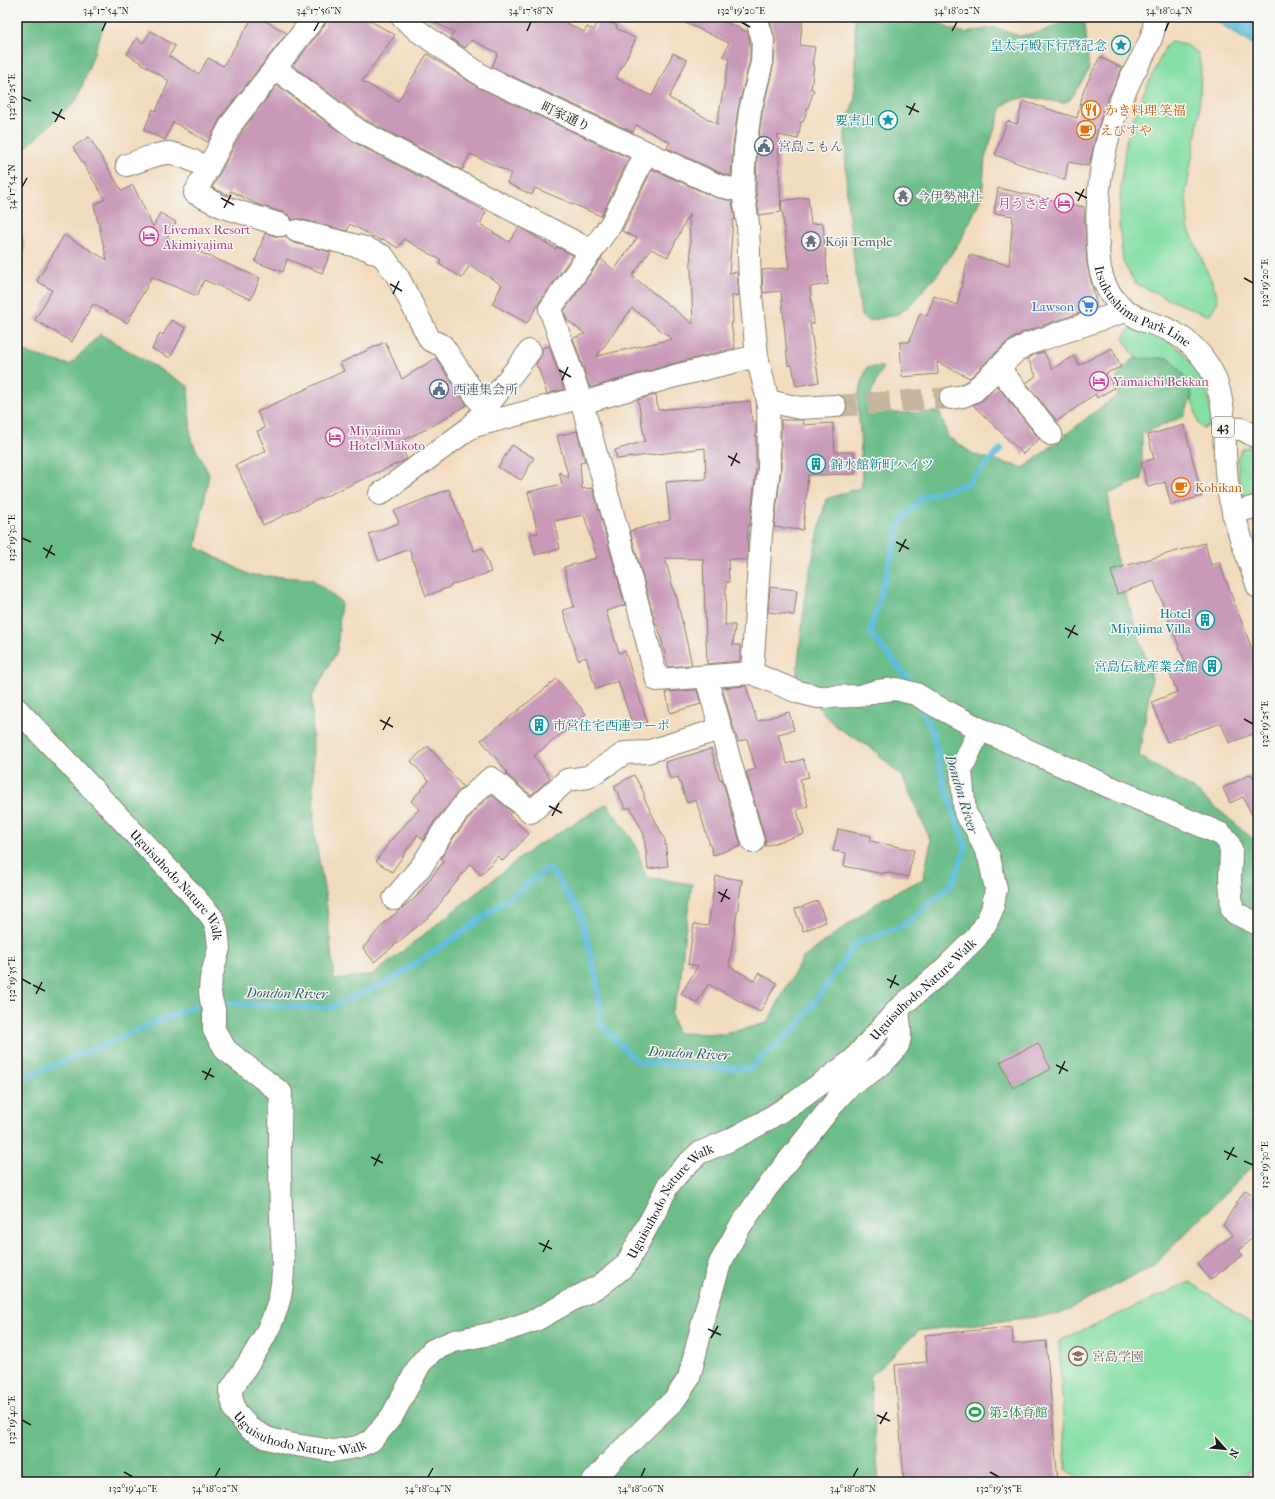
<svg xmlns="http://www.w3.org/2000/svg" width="1275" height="1499" viewBox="0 0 1275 1499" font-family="'IM FELL French Canon','Noto Serif JP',serif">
<rect width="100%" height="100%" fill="#f6f6f2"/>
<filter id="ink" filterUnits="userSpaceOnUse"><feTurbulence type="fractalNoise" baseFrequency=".025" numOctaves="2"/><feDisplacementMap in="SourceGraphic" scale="8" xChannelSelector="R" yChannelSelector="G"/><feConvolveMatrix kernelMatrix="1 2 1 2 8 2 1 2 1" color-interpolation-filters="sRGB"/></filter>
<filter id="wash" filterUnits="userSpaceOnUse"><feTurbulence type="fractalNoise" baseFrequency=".012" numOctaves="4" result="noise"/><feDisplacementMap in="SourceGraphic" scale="16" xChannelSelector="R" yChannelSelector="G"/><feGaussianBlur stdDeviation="0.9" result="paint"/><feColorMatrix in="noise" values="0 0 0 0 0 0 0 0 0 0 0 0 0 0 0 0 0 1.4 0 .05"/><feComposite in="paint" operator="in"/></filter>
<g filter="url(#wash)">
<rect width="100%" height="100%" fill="#f2dcbe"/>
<path fill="#85dea3" stroke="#507d60" d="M1171,42L1186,45L1198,53L1201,70L1199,117L1186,192L1188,227L1215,289L1218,301L1209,316L1170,300L1135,283L1123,262L1119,223L1121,183L1126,141L1138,105L1166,46Z
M1128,330C1134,330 1141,330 1147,332C1186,342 1213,385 1211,424L1203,429L1199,425L1186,379L1170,358L1136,359L1123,338Z
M1247,447L1252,448L1258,455V497C1250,498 1246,499 1240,492L1237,459L1241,450Z
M1190,1282L1258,1328V1458L1242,1482H1086L1066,1470L1059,1341Z"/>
<path fill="#6cbd89" stroke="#446c52" d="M17,17H107L77,100L17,156Z
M855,17H929L948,28L967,33L990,28H997L1019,36L1041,32L1065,22L1081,23L1085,24L1089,70L1070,100L1063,103L1028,97L1009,101L1002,107L985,158L982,196L962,238L938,274L908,307L898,314L870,321L861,316L847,201L845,133L855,97Z
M17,210L24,248L17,319Z
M100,334L188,386L191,440L209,474L196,547L250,575L312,579L341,602L337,651L312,697L314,833L326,899L334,980L374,974L533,848L607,804L636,845L646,877L692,884L684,939L680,987L671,1013L677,1033L724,1034L767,1023L802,959L882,899L923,879L931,841L903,778L873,749L835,726L796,682L806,589L826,499L862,487L860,432L857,398L867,367H883L870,395L893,413L940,412L948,437L975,455L1024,468L1093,413L1118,395L1116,378L1131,360L1136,359L1170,358L1186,379L1192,396L1184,416L1142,434V479L1108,494L1119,574L1152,678L1139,756L1195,790L1258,843V1161L1154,1265L1060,1314L918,1331L870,1377L879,1482H17V350L70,365Z"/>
<path fill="#5ebddc" stroke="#3d6c7c" d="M1210,17H1258V48Z"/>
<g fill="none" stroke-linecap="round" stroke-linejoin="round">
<path stroke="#5ebddc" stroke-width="6" d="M912,687L908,678L870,633L901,521L923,497L967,484L1001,449
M217,1003L329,1008L391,980L466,930L549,868L580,912L596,976L602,1026L638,1062L704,1067L749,1069L796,1028L856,943L904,925L952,884L966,847L945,787L932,731L920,705
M17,1081L202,1003H207"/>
</g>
<g id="blocks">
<path fill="#c899b8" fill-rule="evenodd" d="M253,17H258L287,33L222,115L208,142L173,122L165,140L144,130L153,109L156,111L169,81L127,54L137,38L143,43L151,31L175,46L169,56L199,74L208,58L223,66Z
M327,17H363L395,35L362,81L398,101L427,54L479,88L629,158L601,216L535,188L532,195L507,183L511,173L470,154L462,170L366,120L293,66L325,25Z
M423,17H555L584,32L587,27L594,30L600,18L617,26L616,28L636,39L616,78L652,96L673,53L687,60L669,98L717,124L729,59L723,56L729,43L673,17H714L748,32L750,42V60L738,109L733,147L731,176L723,174L667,148L670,142L636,125L633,132L492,67L498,53L472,40L465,48L450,38L454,32Z
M769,17H803L800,45L815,47L812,65H814L811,89L814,90L803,122H801L798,139L778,135L781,212L759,215L756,190L757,150L762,113L774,63L775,40Z
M1100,57L1122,68L1107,101L1101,117L1089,166L1068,162L1065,180L995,155L1007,121L1017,124L1023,101L1077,118L1084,89Z
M277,85L353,142L461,198L486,212L480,224L509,242L519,227L556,249L557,247L573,255L541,300L527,323L492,304L502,285L470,265L462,278L439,264L441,260L404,239L398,248L383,239L382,241L350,224L347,231L300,219L292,220L290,216L285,213L259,205L231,191L229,195L212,188L243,130Z
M89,137L122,191L133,185L153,227L160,213L176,222L167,238L260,278L251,299L204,280L197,296L152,277L127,323L93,304L72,342L35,320L52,290L37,281L64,235L107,260L94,205L105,199L73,147Z
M652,169L714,197L732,201L735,219L733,220L729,273L737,272L739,295L732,296L733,323H731L735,348L672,364L590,388L573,338L585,334L567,320L564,311L601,259L614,270L637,238L622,231ZM689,214L693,324L632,276L651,249L668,257ZM632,308L672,339L597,356Z
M998,188L1084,207L1087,264L1097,307L1021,333L1006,343L970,378L937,362L938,374L902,377L900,342H909L920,313L927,316L934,296L957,305L969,255L1009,265L1013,216L994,213Z
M808,197L811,224L823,223L828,284L810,287L814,324H810L819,382L796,386L792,365L788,366L781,291L763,293L762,270L789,268L781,201Z
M265,233L278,237L286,236L289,240L294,243L331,252L322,273L287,259L283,272L255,262Z
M171,320L186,328L170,358L152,349L160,333L163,335Z
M385,342L402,379L436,358L467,405L427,429L399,442L407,459L263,525L236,465L266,451L257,431L265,428L257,412L344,371L340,363Z
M549,346L564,389L547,394L538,367L537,368L536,364L542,353V348Z
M1112,348L1121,367L1106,373L1114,388L1097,398L1095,394L1057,421L1026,383L1036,376L1028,359L1033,355L1044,352L1052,369L1074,356L1079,365Z
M997,386L1039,439L1023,454L973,405L983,400Z
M656,395L658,410L750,401L752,422H756V468L750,525H748L747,560L728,559L729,582H726L725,625H735L733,645H740V661L707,664L703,559L665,558L675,595H676L692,665L668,667L658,625H656L630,531L670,520L666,482L706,479L705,448L617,459L615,450L645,441L638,400Z
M781,420H803L804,425L833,423L835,452H854L855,474L808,475L803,530L774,527L781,470Z
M1184,425L1202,496L1171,505L1165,482L1148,487L1141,462L1154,459L1148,435Z
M577,431L585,462L580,463L582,489L593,488L625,605L606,611L619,653L625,651L647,722L633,726L618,681L596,689L586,657L578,660L563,610L574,607L564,567L597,558L584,515L554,521L560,549L535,555L530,534L538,533L528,492L562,484L559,472L569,478L557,436Z
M512,445L534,458L521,480L498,467Z
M449,489L474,551L483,548L491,572L451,585L452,586L426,596L409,549L379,561L369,534L399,523L394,511Z
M1205,543L1211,565L1219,562L1258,665V732L1229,743L1221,723L1167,742L1152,702L1177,692L1168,669L1185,662L1154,581L1117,594L1111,570Z
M770,587L797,590L794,615L768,612Z
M557,679L586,714L534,756L550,778L531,795L506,774L507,772L481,740Z
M746,686L757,721L789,712L794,730L778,734L787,764L803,759L809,777L800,779L808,806L797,810L804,834L765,846V839L746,772L756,769L747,739L738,742L722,688Z
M697,690L701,704L670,713L666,692Z
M428,746L463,787L434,822L423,840L418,834L392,872L376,861L391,840L419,809L411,801L429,781L411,761Z
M711,749L720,780L722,779L741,846L713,855L696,800L687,803L678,777L670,779L665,762Z
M1251,774L1258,787V827L1243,797L1230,803L1223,788Z
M634,775L644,793V798L665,840L668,866L648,869L644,834L630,807L626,809L614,786Z
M491,795L512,812L509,815L529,834L503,861L498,856L481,875L470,864L431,915L374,962L363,948L385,922L416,897L444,861L441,858L454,837L477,808Z
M838,829L871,836L870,841L914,850L908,877L884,872L883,874L844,866L846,853L833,851Z
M716,876L742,880L729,966L755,981L759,973L777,983L760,1012L708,984L697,1003L681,994L698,966L688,964L694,924L708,926Z
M818,901L826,922L803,931L795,909Z
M1038,1043L1051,1069L1013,1088L1000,1062Z
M1245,1190L1258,1198V1212L1253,1219L1258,1216V1231L1239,1251L1243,1255L1210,1280L1197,1263L1233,1235L1223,1225Z
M1012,1327L1013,1344L1046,1341L1058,1482H937V1478L904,1481L895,1365L927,1362L925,1335Z"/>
</g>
</g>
<g filter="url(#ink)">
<use href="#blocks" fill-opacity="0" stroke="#877c6d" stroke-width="1"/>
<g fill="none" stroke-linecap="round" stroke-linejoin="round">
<path stroke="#c7b69e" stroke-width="22" stroke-dasharray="22 11" stroke-linecap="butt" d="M835,406L951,398"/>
<defs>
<g id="minor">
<path d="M402,17L418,31L484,77L719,186L743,191"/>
<path d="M756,17L763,40L762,62L750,111L745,149L743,191L748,224L750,284L757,356L768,401L800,408L835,406"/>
<path d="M275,68L359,131L592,251"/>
<path d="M646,153L611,224L550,309L582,403L639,609L657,680L752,673L798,692L818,697L859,696L877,691L896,689L916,694L936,706L980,729L1110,787L1221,834L1228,841L1231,850L1230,879L1232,909L1235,913L1258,924"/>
<path d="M127,165C137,162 159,152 170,153C183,155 196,162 208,168"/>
<path d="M281,225L221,206L195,193L232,123L315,17"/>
<path d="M297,231L365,248L383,256L398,277L430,340L443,346L485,410"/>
<path d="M998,367L1051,434"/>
<path d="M951,398L963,396L974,391L1015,352L1028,344L1125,311"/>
<path d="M582,403L675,376L757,356"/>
<path d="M471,427L579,398"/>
<path d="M1224,428L1242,429L1258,438"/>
<path d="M380,494L471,427L530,351"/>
<path d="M1233,513L1258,506"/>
<path d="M752,673L761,534L769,469L768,401"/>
<path d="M706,677L753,842"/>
<path id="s1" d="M17,709L190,892L212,917L217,929L219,948L211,978L210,991L211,1000L214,1009V1030L226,1050L281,1093C279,1135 280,1176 281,1218C282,1245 286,1273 279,1300C271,1333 248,1363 230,1391L235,1411L249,1428L267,1438L289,1444L333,1451L357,1447L371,1441L392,1416L420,1364L433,1350L454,1341L500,1332L536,1320L570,1301L601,1285L626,1265L656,1210L668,1185L683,1168L699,1153L728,1141L760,1124L797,1101L852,1061L898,1009L941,972L976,938L985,925L992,910L996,889L989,857L976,829L965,813L961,770L980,729"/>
<path d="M394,899L423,864L444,830L468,799L491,778L531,812L567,780L588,777L625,753L647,752L720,729"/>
<path d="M593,1482L612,1460L675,1399L689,1378L707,1306L720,1263L739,1228L766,1189L838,1098L851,1084L868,1074L882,1064L893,1052L898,1045L900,1037V1028L898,1009"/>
</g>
<g id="major">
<path id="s2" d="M1154,17C1157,37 1140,59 1132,76C1124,93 1116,110 1111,127C1098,171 1095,217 1099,262C1102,288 1117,308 1140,319C1151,324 1163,326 1173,332C1187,340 1200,352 1208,365C1231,401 1221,448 1228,488C1234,523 1247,555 1258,587"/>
</g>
</defs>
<use href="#minor" stroke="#877c6d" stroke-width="24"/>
<use href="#major" stroke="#877c6d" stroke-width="24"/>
<use href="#minor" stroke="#fff" stroke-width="22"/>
<use href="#major" stroke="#fff" stroke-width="22"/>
</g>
</g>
<path fill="none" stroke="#1c1c1c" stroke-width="1.5" d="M741,22L750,27M102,31L106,22M314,31L319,22M527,31L531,22M952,31L957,22M1165,31L1169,22M22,97L31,101M906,106L919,112M52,112L65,119M909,115L915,103M55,122L62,109M22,187L27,178M1075,192L1087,198M221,198L234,205M1078,201L1084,189M224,208L231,195M1244,278L1253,283M390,284L402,291M393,294L399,281M559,370L571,377M562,380L568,367M728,456L740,463M731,466L737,453M22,538L31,542M896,542L909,549M43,548L55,555M899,552L906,539M46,558L52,545M1065,628L1078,635M211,634L224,641M1068,638L1075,625M215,644L221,631M1244,719L1253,724M380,720L393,727M383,730L390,717M549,806L562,813M552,816L559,803M718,892L730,899M721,902L727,889M22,979L31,984M887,979L899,985M33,985L45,991M890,988L896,975M36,994L42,982M1056,1065L1068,1071M202,1071L214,1077M1059,1074L1065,1061M205,1080L211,1068M1224,1151L1237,1157M371,1157L383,1163M1227,1160L1234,1147M1244,1161L1253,1165M374,1166L380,1154M539,1243L552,1249M543,1252L549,1240M708,1329L721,1335M711,1338L718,1326M877,1415L890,1421M22,1420L31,1425M880,1424L887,1412M124,1472L133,1477M990,1472L999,1477M215,1477L220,1468M428,1477L433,1468M641,1477L645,1468M853,1477L858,1468"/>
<defs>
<symbol id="sight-ring" viewBox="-11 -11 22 22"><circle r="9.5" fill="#f6f6f2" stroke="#0f9aa8" stroke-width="1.5"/><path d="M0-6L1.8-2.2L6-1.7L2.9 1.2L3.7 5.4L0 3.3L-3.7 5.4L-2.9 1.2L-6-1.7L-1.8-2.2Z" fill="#0f9aa8"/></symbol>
<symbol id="restaurant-ring" viewBox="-11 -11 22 22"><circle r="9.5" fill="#f6f6f2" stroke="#e8710a" stroke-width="1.5"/><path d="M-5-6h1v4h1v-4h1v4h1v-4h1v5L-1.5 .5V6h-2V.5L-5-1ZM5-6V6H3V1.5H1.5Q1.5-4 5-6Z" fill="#e8710a"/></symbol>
<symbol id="cafe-ring" viewBox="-11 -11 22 22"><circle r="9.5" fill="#f6f6f2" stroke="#e8710a" stroke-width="1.5"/><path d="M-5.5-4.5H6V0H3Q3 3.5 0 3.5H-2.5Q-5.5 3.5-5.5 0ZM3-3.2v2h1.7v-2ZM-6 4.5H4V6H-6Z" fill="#e8710a"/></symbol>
<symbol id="civic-ring" viewBox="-11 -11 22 22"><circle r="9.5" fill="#f6f6f2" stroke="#5c6f8a" stroke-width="1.5"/><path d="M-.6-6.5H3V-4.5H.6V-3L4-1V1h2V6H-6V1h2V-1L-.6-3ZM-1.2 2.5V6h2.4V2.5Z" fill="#5c6f8a"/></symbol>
<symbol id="temple-ring" viewBox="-11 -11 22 22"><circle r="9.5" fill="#f6f6f2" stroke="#6b7280" stroke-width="1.5"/><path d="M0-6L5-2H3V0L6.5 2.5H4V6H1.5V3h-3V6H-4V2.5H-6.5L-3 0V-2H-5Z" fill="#6b7280"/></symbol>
<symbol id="hotel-ring" viewBox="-11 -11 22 22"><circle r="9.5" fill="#f6f6f2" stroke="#d1479c" stroke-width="1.5"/><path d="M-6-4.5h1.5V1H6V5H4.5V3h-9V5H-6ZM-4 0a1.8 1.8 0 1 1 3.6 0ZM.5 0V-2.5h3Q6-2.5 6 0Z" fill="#d1479c"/></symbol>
<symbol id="supermarket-ring" viewBox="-11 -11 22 22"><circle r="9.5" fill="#f6f6f2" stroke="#3f7fe0" stroke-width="1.5"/><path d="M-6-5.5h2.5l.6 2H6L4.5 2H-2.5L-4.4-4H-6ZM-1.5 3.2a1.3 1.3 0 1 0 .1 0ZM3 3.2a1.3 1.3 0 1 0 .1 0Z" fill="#3f7fe0"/></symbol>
<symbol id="building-ring" viewBox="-11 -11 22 22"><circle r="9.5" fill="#f6f6f2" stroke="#0f9aa8" stroke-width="1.5"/><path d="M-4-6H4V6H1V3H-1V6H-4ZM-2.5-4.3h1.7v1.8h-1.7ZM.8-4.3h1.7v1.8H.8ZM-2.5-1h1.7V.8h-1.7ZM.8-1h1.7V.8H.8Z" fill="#0f9aa8"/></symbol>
<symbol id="school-ring" viewBox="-11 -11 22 22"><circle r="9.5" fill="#f6f6f2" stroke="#8d6e63" stroke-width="1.5"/><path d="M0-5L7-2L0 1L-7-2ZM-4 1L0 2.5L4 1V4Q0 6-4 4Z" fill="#8d6e63"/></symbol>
<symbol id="stadium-ring" viewBox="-11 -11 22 22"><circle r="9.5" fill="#f6f6f2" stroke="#2e9e5b" stroke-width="1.5"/><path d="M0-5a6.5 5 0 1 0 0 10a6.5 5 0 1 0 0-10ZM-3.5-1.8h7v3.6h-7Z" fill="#2e9e5b"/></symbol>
</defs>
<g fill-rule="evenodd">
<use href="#sight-ring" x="1110" y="34" width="22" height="22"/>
<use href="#restaurant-ring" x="1080" y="99" width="22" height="22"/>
<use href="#sight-ring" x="877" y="109" width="22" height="22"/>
<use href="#cafe-ring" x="1075" y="119" width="22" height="22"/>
<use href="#civic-ring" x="753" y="135" width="22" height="22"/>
<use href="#temple-ring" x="892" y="185" width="22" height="22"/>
<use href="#hotel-ring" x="1053" y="192" width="22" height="22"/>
<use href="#hotel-ring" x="138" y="225" width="22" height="22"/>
<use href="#temple-ring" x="800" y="230" width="22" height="22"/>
<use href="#supermarket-ring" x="1077" y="295" width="22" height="22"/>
<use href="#hotel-ring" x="1088" y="370" width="22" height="22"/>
<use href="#civic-ring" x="428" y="378" width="22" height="22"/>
<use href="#hotel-ring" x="324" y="426" width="22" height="22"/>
<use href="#building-ring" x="805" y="453" width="22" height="22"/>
<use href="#cafe-ring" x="1170" y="476" width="22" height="22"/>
<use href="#building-ring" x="1194" y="609" width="22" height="22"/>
<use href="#building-ring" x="1201" y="655" width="22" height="22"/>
<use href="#building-ring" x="528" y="714" width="22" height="22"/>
<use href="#school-ring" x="1067" y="1345" width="22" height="22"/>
<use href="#stadium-ring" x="964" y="1401" width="22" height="22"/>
</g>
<g text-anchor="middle" stroke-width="3" stroke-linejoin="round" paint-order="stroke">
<rect fill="#f6f6f2" stroke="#5d5d5c" stroke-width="1" x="1212" y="417" width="22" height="20" rx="3"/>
<g font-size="12" font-weight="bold" fill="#1c1c1c">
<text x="1223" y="431">43</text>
</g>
<g font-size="13" fill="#0d838f" stroke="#f6f6f2" text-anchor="end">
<text x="1107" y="50">皇太子殿下行啓記念</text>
<text x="874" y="125">要害山</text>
<text x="830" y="469" text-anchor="start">錦水館新町ハイツ</text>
<text x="1191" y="618">Hotel<tspan x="1191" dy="15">Miyajima Villa</tspan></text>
<text x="1198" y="671">宮島伝統産業会館</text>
<text x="553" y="730" text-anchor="start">市営住宅西連コーポ</text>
</g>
<g font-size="13" fill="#c56008" stroke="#f6f6f2" text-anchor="start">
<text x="1105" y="115">かき料理 笑福</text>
<text x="1100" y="135">えびすや</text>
<text x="1195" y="492">Kohikan</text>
</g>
<g font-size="13" fill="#1c1c1c" stroke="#f6f6f2">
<text transform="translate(566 116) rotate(25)" y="5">町家通り</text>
<text dy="5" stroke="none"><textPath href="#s2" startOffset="322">Itsukushima Park Line</textPath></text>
<text dy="5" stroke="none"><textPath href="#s1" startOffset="239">Uguisuhodo Nature Walk</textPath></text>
<text dy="5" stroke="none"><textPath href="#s1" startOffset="1715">Uguisuhodo Nature Walk</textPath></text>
<text dy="5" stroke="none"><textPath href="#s1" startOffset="1379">Uguisuhodo Nature Walk</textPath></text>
<text dy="5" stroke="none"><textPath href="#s1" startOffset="899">Uguisuhodo Nature Walk</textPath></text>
</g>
<g font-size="13" fill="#4e5e75" stroke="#f6f6f2" text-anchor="start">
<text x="778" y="151">宮島こもん</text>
<text x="453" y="394">西連集会所</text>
</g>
<g font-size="13" fill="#5b616d" stroke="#f6f6f2" text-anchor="start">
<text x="917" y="201">今伊勢神社</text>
<text x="825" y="246">Kōji Temple</text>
</g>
<g font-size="13" fill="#b23c85" stroke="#f6f6f2" text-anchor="start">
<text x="1050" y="208" text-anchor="end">月うさぎ</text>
<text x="163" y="234">Livemax Resort<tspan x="163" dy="15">Akimiyajima</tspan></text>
<text x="1113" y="386">Yamaichi Bekkan</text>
<text x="349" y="435">Miyajima<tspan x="349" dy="15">Hotel Makoto</tspan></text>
</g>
<g font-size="13" fill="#366cbe" stroke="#f6f6f2" text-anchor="end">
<text x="1074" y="311">Lawson</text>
</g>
<g font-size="13" fill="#785e54" stroke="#f6f6f2" text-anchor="start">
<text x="1092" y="1361">宮島学園</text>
</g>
<g font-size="13" fill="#27864d" stroke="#f6f6f2" text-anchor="start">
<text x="989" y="1417">第2体育館</text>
</g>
<g font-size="14" font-style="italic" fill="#365c69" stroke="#f6f6f2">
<text transform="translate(962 794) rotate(73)" y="5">Dondon River</text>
<text transform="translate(287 993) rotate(1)" y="5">Dondon River</text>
<text transform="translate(689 1053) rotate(3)" y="5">Dondon River</text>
</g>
</g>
<rect width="1275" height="1499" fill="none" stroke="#f6f6f2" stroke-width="44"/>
<g transform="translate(1225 1449) rotate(117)" stroke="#f6f6f2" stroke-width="3" paint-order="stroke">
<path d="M0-3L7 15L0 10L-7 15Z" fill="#1c1c1c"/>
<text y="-6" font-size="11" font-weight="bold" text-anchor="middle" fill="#1c1c1c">N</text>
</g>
<rect x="22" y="22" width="1231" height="1455" fill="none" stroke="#1c1c1c" stroke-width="1.5"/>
<g font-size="10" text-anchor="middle" fill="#1c1c1c">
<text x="106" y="14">34°17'54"N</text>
<text x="319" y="14">34°17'56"N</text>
<text x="531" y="14">34°17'58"N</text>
<text x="741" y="14">132°19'20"E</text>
<text x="957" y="14">34°18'02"N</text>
<text x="1169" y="14">34°18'04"N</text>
<text transform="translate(11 97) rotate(-90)" y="4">132°19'25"E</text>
<text transform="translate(11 187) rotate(-90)" y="4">34°17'54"N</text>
<text transform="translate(1264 283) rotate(-90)" y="4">132°19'20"E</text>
<text transform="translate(11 538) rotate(-90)" y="4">132°19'30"E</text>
<text transform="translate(1264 724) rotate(-90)" y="4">132°19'25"E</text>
<text transform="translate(11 979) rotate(-90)" y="4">132°19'35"E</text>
<text transform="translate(1264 1165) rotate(-90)" y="4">132°19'30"E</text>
<text transform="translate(11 1420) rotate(-90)" y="4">132°19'40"E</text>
<text x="133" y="1492">132°19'40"E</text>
<text x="215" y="1492">34°18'02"N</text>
<text x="428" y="1492">34°18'04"N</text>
<text x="641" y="1492">34°18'06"N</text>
<text x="853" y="1492">34°18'08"N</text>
<text x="999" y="1492">132°19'35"E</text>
</g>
</svg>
